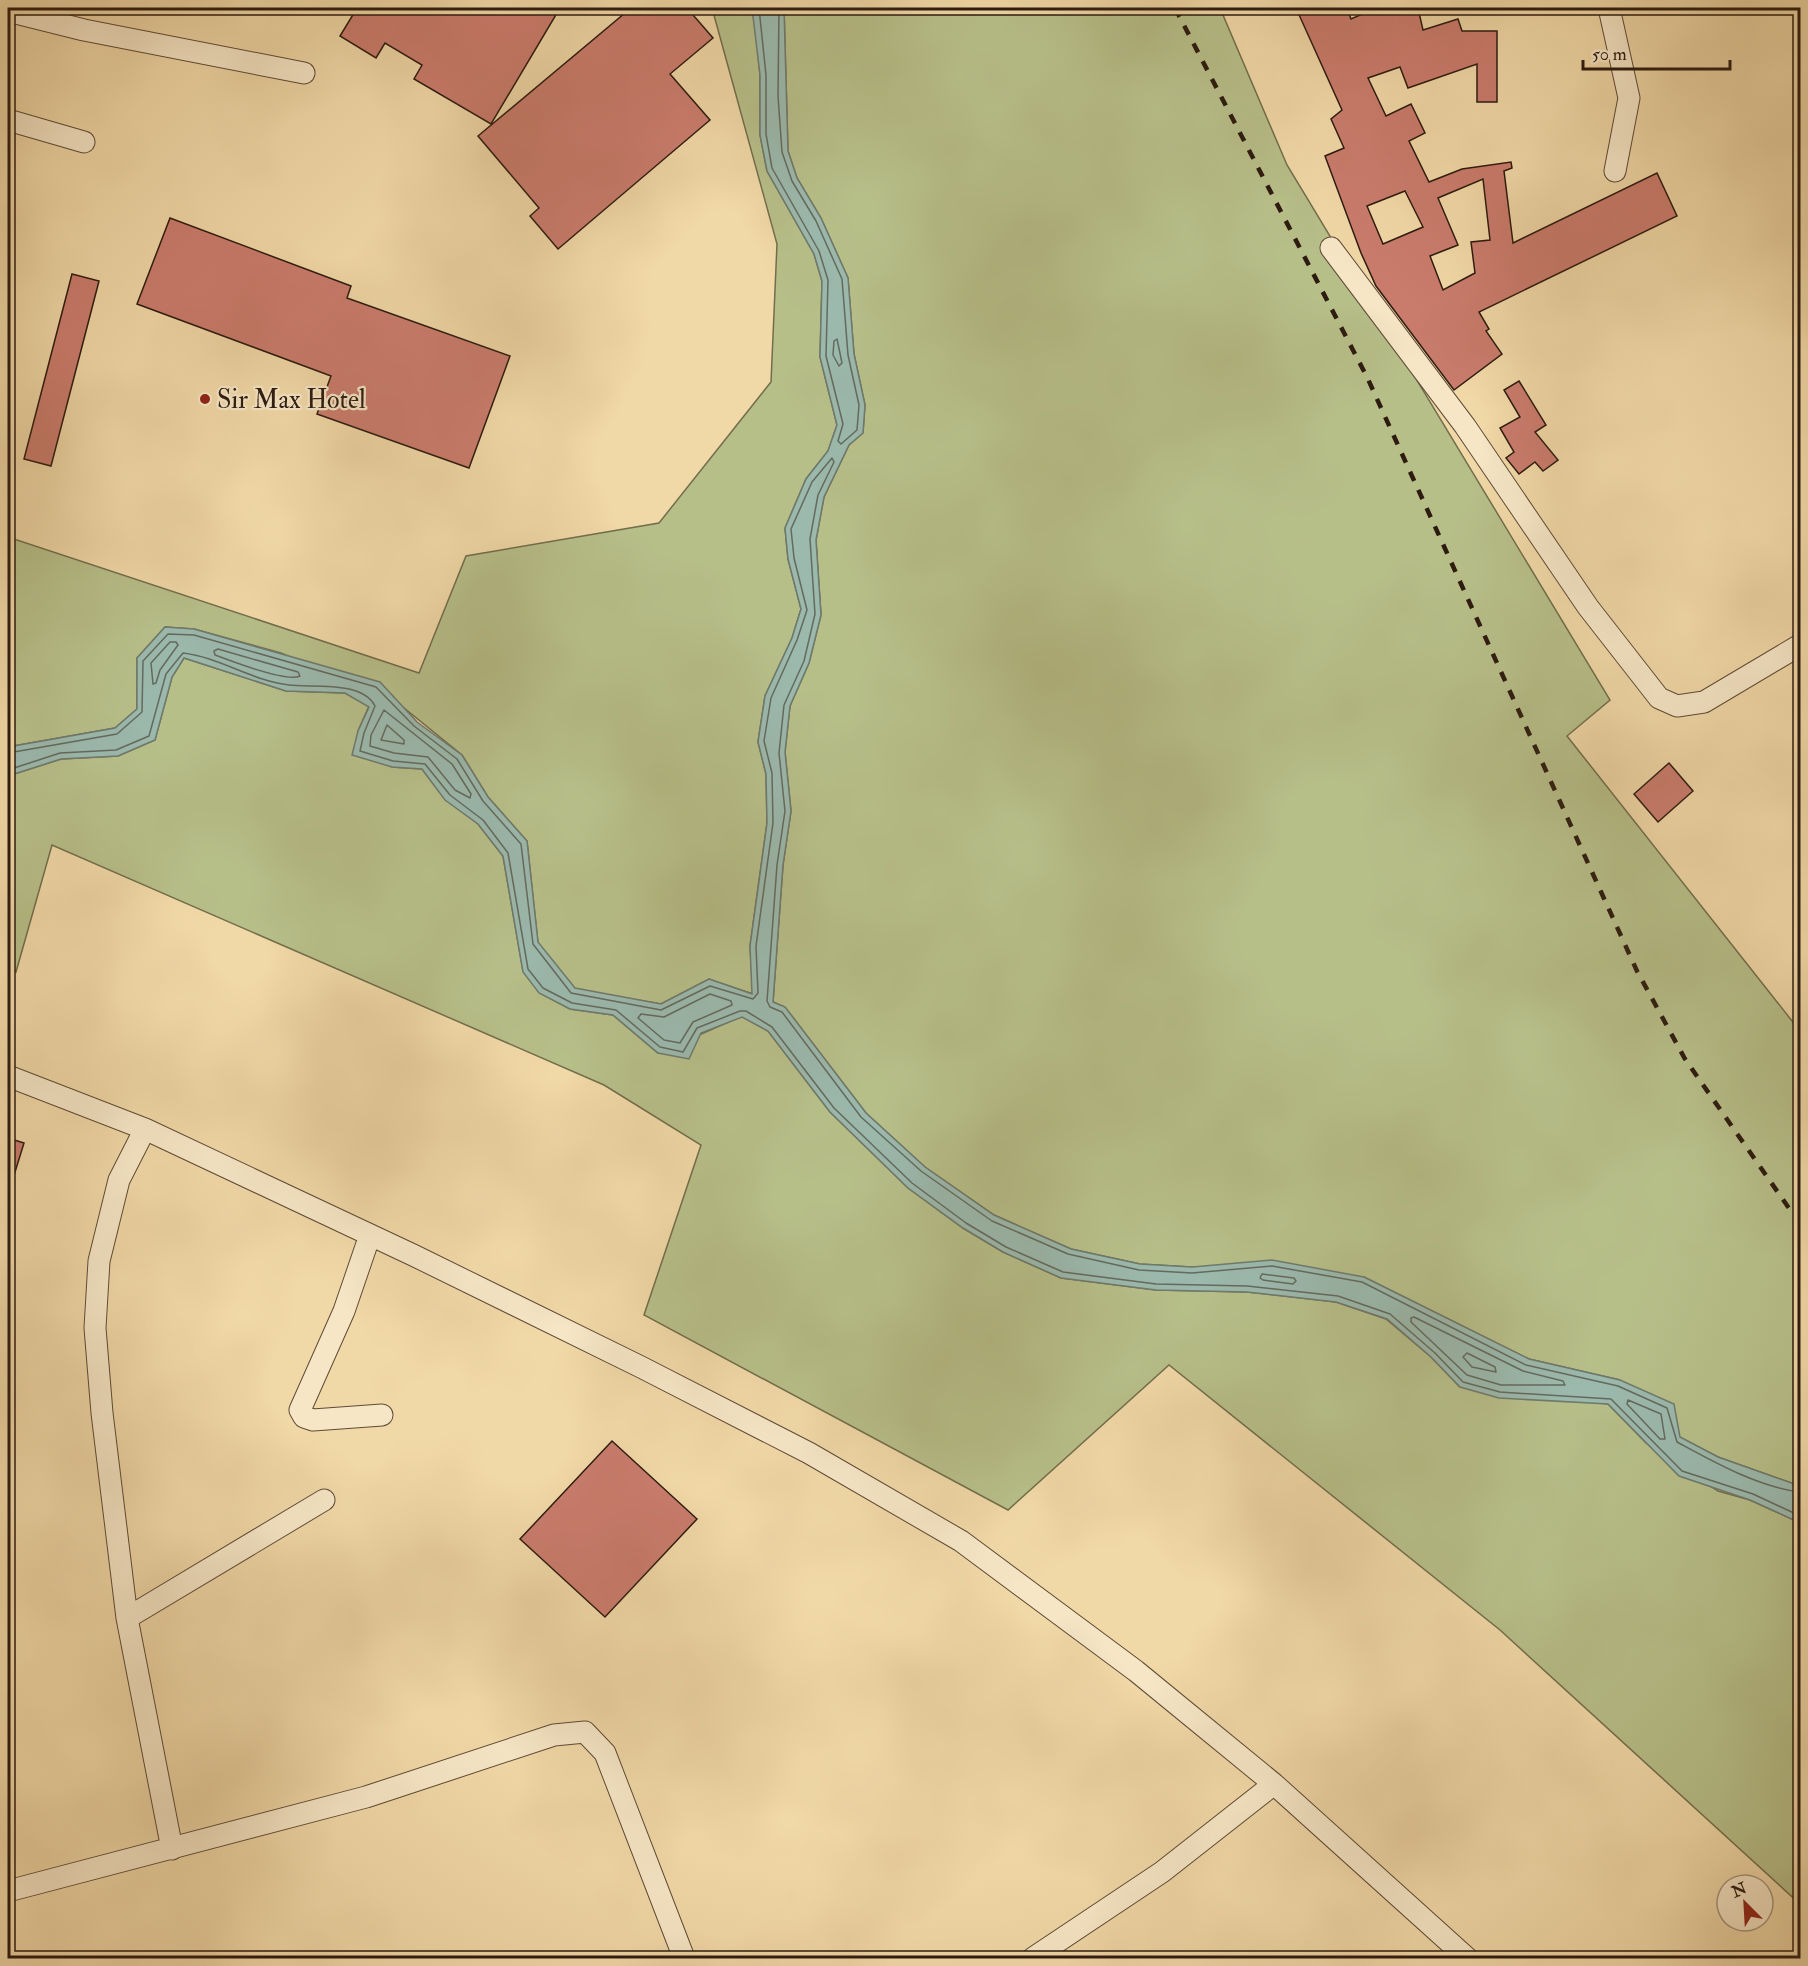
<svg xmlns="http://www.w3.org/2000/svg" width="1808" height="1966" viewBox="0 0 1808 1966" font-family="'IM FELL Double Pica',serif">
<rect width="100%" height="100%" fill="#f1d8a7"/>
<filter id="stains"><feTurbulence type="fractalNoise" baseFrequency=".00333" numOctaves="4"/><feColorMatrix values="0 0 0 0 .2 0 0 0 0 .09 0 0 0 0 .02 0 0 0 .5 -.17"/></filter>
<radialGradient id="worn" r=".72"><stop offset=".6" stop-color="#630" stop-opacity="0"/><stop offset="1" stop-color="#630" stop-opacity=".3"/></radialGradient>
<path fill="#b7bf89" stroke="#726d4c" stroke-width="1.5" d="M712,8L754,9L760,75V135L767,171L814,254L822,281L820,357L837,425L828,451L806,479L785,528L788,559L801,609L792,638L765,696L758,742L766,774L767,823L750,946L753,994L709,979L661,1004L575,989L538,943L527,841L488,797L462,755L399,704L281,653L194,629L165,627L137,658V709L115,728L8,747V537L419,673L466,556L659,523L771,382L777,244Z
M784,8H1220L1287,165L1610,700L1567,736L1800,1031V1486L1718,1457L1679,1437L1620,1380L1529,1359L1364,1277L1140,1264L1071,1249L994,1215L925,1167L866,1113L785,1007L773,1002L783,865L791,811L785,752L790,706L809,663L821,615L816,540L824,497L849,445L863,433L865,405L854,354L848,278L821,218L797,178L788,151Z
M184,658L286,691L345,693L369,706L358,731L392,767L422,769L445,799L478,824L503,856L523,971L540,993L570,1009L613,1015L658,1053L742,1016L768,1031L830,1112L908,1188L963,1228L1003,1252L1061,1278L1156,1290L1247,1292L1336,1302L1386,1319L1431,1357L1460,1387L1608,1404L1646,1443L1718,1491L1750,1500L1794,1520L1800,1530V1904L1500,1630L1169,1365L1008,1510L644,1315L701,1145L604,1085L52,845L16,972L8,967V776L61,759L118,756L155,740L172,677Z"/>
<path fill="#9bb9ad" stroke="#6f7a6e" stroke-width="1.5" d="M752,8H784L788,151L797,178L821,218L848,278L854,354L865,405L863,433L849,445L824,497L816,540L821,615L809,663L790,706L785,752L791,811L783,865L773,1002L785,1007L866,1113L925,1167L994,1215L1071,1249L1140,1264L1192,1267L1272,1260L1364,1277L1529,1359L1620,1380L1674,1404L1680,1437L1718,1457L1800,1486V1530L1794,1520L1750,1500L1679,1476L1608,1404L1499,1398L1460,1387L1431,1357L1387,1319L1336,1302L1247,1292L1156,1290L1061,1278L1003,1252L963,1228L908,1188L830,1112L768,1031L742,1017L701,1033L689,1059L658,1053L613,1015L570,1009L539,993L523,972L503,856L478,824L445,800L422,769L392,767L352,755L358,731L369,707L345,693L286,691L184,658L172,677L155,740L118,756L61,759L8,776V747L115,728L137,709V658L165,627L194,629L380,682L417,722L462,755L488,797L527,841L538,942L575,988L661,1004L709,979L752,994L750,946L767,823L766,774L758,742L765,696L792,638L801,609L788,559L785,528L806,479L828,451L837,425L820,357L822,281L814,254L767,171L760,135V75Z"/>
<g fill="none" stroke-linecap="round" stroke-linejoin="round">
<path stroke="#646a5e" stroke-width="1.5" d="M759,8L766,75V134L772,168L819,251L828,280L826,356L843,424L838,441L841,444L857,430L859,405L848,355L842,279L816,221L792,181L782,152L778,96L779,8
M837,339L842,363L839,366L833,355L834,341Z
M170,642H176L178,645L160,670L156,683L153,684L151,663Z
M218,649L298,672L300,676C287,683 231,661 215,655L214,651Z
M384,710L452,764L471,794L470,798L455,790L428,757L394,753L370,746L371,735Z
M387,725L404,740V744L381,740Z
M8,753L117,734L142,712L143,661L168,634L194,635L376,687L414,726L457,759L483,801L521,844L533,944L571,993L661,1010L710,986L753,999L758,993L756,946L773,823L772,773L764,741L771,698L797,640L807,610L794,558L791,529L812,482L832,458L834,462L818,495L810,539L815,614L804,661L784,705L779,753L785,811L777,865L767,1001L770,1007L782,1012L861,1117L921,1171L992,1221L1068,1254L1139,1270L1192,1273L1272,1266L1362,1282L1526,1365L1618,1386L1667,1408L1677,1442C1714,1462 1758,1487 1800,1492
M8,770L60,753L116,750L149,736L166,674L183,653C219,657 252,681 289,685C312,688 362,680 375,706L364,733L360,751L393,761L425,764L450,795L483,820L508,853L528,969L543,988L572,1003L616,1010L660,1047L683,1052L697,1028L740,1011H746L772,1027L834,1108L912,1183L966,1223L1006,1247L1063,1272L1156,1284L1247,1286L1338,1296L1390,1314L1435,1353L1463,1382L1500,1392L1611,1399L1682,1471L1753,1494L1796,1514L1800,1519
M710,994L731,1001L732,1005L693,1022L680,1043L664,1040L638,1018L641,1014L664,1017Z
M1262,1274L1294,1278L1296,1281L1293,1284L1263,1280L1260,1278Z
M1414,1317L1523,1371L1563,1381L1565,1385H1501L1467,1375L1411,1322V1318Z
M1467,1353L1495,1367L1496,1372L1472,1367L1463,1357Z
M1628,1400L1661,1414L1665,1439H1660L1627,1404Z"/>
</g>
<path fill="#ca7c6d" stroke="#2d1b10" stroke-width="1.5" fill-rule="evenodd" d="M357,8H560L491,124L414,79L422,65L385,43L376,58L340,36Z
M631,8H687L713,38L670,74L710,120L558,249L530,216L539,208L478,136Z
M1296,8H1347L1351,19L1376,8H1418L1423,30L1458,19L1462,31H1497V102H1477V64L1408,88L1400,67L1368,78L1386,116L1411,104L1425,133L1409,141L1429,182L1462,169L1511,162L1512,168L1504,171L1513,243L1657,173L1677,216L1479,312L1489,329L1486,331L1502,354L1454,390L1376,286L1361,253L1325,156L1344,148L1331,119L1342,110ZM1483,179L1490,240L1471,242L1475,273L1443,290L1430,256L1458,245L1438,198ZM1405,191L1423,227L1383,244L1367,206Z
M170,218L351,286L347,298L510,356L469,468L317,414L331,376L137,304Z
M72,274L99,281L51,466L24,459Z
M1519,381L1546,425L1535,432L1558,460L1543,471L1535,462L1519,474L1506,458L1514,452L1500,428L1520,417L1504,390Z
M1669,763L1693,791L1658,822L1634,794Z
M8,1138L24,1143L11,1185H8Z
M612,1441L697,1519L605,1617L520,1539Z"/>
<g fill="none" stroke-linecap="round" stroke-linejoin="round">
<defs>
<path id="minor" d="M1609,8L1629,98L1615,171
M8,11L84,30L304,73
M8,120L84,142
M1331,248L1465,426L1588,607L1659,698L1677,706L1704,702L1800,645
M8,1076L145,1129L413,1255L641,1367L809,1453L961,1541L1136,1671L1274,1784L1467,1958
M145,1129L119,1180L99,1261L95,1328L102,1413L127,1618L172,1849
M370,1235L344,1311L300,1410L304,1417L313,1420L382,1415
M127,1618L324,1500
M8,1891L366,1797L554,1735L585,1732L605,1753L684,1958
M1033,1958L1162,1872L1274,1784"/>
</defs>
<use href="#minor" stroke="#5e4a36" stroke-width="23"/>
<use href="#minor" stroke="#f6e6c6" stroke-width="21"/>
<path stroke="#2d1b10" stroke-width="4.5" stroke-dasharray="10 10" stroke-linecap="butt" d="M1175,8L1367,377L1637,971L1685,1059L1800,1224"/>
</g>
<circle fill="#8f2418" stroke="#f6e6c6" stroke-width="2" cx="205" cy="399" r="6"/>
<g text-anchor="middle" stroke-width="4.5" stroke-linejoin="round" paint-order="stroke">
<g font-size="26" fill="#2d1b10" stroke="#f6e6c6" text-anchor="start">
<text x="217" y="408">Sir Max Hotel</text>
</g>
</g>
<rect width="1808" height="1966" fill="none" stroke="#f1d8a7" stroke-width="30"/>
<rect x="9" y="9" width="1790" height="1948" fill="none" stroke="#2d1b10" stroke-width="3"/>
<rect x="15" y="15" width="1778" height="1936" fill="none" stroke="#2d1b10" stroke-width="1.5"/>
<g transform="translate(1745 1903) rotate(336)"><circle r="28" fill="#f6e6c6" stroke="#a6957d" stroke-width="1.5"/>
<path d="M0-4.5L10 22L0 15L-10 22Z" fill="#8f2418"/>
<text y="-9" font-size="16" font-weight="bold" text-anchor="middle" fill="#2d1b10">N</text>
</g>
<path d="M1583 60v9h147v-9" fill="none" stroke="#2d1b10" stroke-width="3"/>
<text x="1592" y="60" font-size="18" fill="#2d1b10" stroke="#f6e6c6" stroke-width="4.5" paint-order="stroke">50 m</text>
<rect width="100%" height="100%" filter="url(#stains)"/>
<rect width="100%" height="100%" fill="url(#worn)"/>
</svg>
